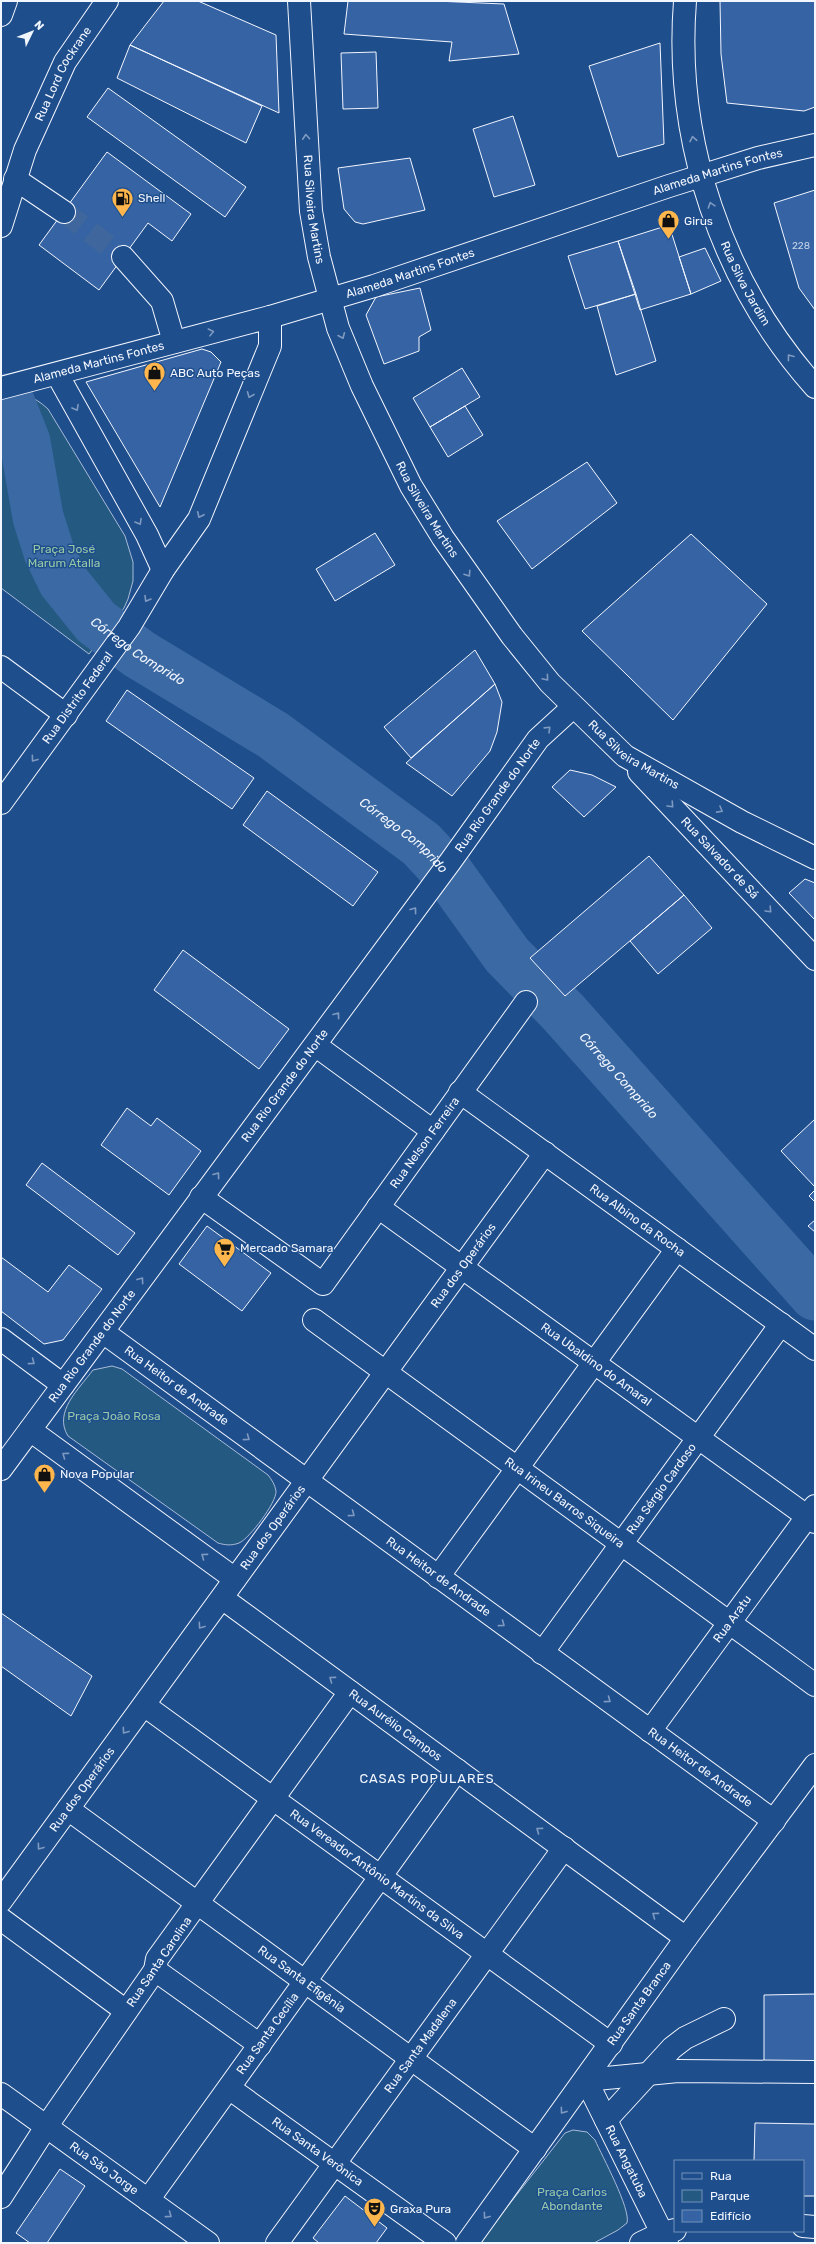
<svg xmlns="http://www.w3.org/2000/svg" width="816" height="2244" viewBox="0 0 816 2244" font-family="Rubik,sans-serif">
<rect width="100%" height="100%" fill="#1f4e8c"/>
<path fill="#245a82" stroke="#a8bbd7" d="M1,392C20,391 34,396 48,409L125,536L133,562V581L128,599L124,608L89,654L1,588Z
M112,1366L122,1369L268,1475C272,1480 275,1485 276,1491C277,1502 249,1539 239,1543C231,1546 225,1545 218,1543L68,1436C53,1412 79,1389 93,1370Z
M573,2130L587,2132L595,2140C602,2156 631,2209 627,2223L618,2230L594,2243H479L565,2133Z"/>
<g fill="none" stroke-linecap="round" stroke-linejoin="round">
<path stroke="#3b69a3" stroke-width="51" id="s1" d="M8,399L25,442L38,517L49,552L63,581L96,622L139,654L273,735L421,844L448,873L507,955L563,1012L815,1295"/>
</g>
<path fill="#3563a3" stroke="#f2f6ff" d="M164,1H198L276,35L279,113L130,45Z
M348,1H435L504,4L519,54L449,61L452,42L344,34Z
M720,1H815V107L804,111L727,103L721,54Z
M660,43L664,144L618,157L589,66Z
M130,45L262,106L246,143L117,78Z
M376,52L378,108L343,109L341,53Z
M108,88L246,187L225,217L87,117Z
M513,116L535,185L494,197L473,129Z
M107,152L191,214L172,241L148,223L99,290L39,245Z
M410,158L425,210L363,224L355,222L349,215L344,209L338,168Z
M815,190V310L799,288L774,203Z
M669,225L691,294L640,310L618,241Z
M618,241L636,294L585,309L568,256Z
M705,248L721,281L691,294L679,257Z
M420,288L431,330L419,337V351L384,364L366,315L376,297Z
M636,294L656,361L616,375L597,306Z
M202,349L211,352L221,362L160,507L86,382Z
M462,368L480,397L430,427L413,398Z
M465,406L483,435L448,457L430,427Z
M587,462L617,503L532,569L497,521Z
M375,533L395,565L335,601L316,569Z
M691,534L767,604L673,720L582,631Z
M475,650L495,684L411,758L384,727Z
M495,684L502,702L497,732L490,751L452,796L406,763Z
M127,690L254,778L232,809L106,721Z
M570,770L592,775L616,787L584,817L552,787Z
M267,791L378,872L353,906L243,825Z
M649,856L684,895L565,996L530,958Z
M805,879L815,883V920L789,893Z
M684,895L712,928L658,974L630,941Z
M183,950L289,1029L259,1069L154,990Z
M127,1108L151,1126L157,1118L201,1151L169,1195L101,1145Z
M815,1119V1187L781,1151Z
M42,1163L135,1233L118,1255L26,1185Z
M815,1190V1202L809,1196Z
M815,1220V1232L808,1226Z
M207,1226L271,1273L242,1311L179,1264Z
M1,1257L48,1292L69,1265L102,1289L63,1340L44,1344L1,1311Z
M1,1613L92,1676L71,1716L1,1666Z
M815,1994V2064H764V1995Z
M755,2123L815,2124V2196H803V2161H754Z
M60,2169L85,2186L47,2243H30L16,2233Z
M345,2196L387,2228L376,2243H319L313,2238Z"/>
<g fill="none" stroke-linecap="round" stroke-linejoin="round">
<path stroke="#3f679d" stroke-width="22" stroke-dasharray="22 11" stroke-linecap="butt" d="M64,212L123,257"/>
<defs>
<g id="minor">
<path id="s2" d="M299,1L311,211L319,257L338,328L362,386L411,486L443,538L512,636L550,683L625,756L742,822L815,858"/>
<path id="s3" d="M685,1C674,140 722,283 815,387"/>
<path d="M15,179L64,212"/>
<path d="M123,257L162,301L174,342"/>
<path d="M57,374L147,535L163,570"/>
<path d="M1,667L66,715"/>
<path id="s4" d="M639,772L815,959"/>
<path id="s5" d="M1,803L129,627L163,570L199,519L270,346V317"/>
<path d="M315,1045L433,1131"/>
<path id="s6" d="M460,1092L815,1349"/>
<path id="s7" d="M201,1197L323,1284L526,1002"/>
<path id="s8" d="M378,1207L815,1522"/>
<path id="s9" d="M314,1320L815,1685"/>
<path id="s10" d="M103,1332L774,1821"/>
<path d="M1,1339L63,1385"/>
<path d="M30,1430L235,1579"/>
<path id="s11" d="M1,1469L450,862L538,739L573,707"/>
<path d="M438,1577L677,1249"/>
<path id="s12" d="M222,1598L686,1938"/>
<path id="s13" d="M542,1653L781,1324"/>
<path id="s14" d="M144,1705L611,2044"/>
<path id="s15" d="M650,1731L815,1506"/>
<path id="s16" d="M68,1809L535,2149"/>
<path id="s17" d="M1,1901L545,1153"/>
<path d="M1,1919L126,2011"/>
<path d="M155,1970L260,2045"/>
<path d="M586,2080L678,2071L815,2072"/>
<path id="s18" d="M586,2080L667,2243"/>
<path id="s19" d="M229,2088L445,2243"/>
<path id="s20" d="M1,2094L208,2243"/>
<path d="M606,2120L672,2048L685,2038L724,2019"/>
<path d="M1,2197L46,2127L155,1970L157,1959L350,1692"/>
<path id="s21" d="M148,2200L457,1770"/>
<path d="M803,2226L815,2227"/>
<path id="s22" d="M277,2243L564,1848"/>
<path id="s23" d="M467,2243L686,1938L815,1765"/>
<path d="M641,2243L662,2233L675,2230"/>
</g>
<g id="major">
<path id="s24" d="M1,388L270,317L374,286L669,186L758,158L815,145"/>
</g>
<g id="highway">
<path d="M1,15L6,1"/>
<path id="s25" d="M1,226L25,150L65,62L107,1"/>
</g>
</defs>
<use href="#minor" stroke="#f2f6ff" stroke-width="24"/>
<use href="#major" stroke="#f2f6ff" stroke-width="24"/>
<use href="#highway" stroke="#f2f6ff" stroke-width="24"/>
<use href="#minor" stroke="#1f4e8c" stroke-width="22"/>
<use href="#major" stroke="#1f4e8c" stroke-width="22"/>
<use href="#highway" stroke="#1f4e8c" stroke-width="22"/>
</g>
<defs><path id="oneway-chevron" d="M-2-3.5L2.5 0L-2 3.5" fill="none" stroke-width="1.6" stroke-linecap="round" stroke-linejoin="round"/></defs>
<g stroke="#7e9ac0">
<use href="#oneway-chevron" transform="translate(306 137) rotate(-94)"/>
<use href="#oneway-chevron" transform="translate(693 139) rotate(-101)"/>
<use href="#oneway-chevron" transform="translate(711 205) rotate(-108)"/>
<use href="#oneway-chevron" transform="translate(211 332) rotate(-14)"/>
<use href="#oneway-chevron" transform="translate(342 336) rotate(67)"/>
<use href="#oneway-chevron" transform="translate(790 357) rotate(-127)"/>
<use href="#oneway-chevron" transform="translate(250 395) rotate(112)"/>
<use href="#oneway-chevron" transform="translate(76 408) rotate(61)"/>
<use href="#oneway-chevron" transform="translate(200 515) rotate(115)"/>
<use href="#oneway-chevron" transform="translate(139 522) rotate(60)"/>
<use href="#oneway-chevron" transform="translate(468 574) rotate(56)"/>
<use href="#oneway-chevron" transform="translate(147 599) rotate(121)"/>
<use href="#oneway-chevron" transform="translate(546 678) rotate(50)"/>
<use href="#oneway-chevron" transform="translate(548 729) rotate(-44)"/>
<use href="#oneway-chevron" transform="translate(34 759) rotate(126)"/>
<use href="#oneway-chevron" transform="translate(671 805) rotate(47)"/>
<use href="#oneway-chevron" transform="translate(720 810) rotate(29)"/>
<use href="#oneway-chevron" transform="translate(414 910) rotate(-53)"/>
<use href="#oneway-chevron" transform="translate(769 910) rotate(47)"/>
<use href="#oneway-chevron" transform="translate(337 1015) rotate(-53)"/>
<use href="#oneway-chevron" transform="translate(217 1175) rotate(-53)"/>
<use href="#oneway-chevron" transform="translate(141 1280) rotate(-54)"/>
<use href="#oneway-chevron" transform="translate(32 1362) rotate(37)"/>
<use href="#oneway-chevron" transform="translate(247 1438) rotate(36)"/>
<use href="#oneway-chevron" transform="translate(65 1455) rotate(-144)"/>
<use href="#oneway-chevron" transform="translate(352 1514) rotate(36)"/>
<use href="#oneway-chevron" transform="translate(204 1556) rotate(-144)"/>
<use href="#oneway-chevron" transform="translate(502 1624) rotate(36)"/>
<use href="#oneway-chevron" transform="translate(201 1626) rotate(126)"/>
<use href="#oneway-chevron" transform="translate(332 1679) rotate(-144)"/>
<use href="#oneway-chevron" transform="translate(608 1700) rotate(36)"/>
<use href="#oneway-chevron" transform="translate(125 1731) rotate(126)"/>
<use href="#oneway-chevron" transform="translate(539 1830) rotate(-144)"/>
<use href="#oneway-chevron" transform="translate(40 1847) rotate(126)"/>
<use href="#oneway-chevron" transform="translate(655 1915) rotate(-144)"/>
<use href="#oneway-chevron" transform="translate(563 2111) rotate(126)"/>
<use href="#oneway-chevron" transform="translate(169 2215) rotate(36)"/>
<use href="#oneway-chevron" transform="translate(486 2216) rotate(126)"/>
</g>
<defs>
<symbol id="fuel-pin" viewBox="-11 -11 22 30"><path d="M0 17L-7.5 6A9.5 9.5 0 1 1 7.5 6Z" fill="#ffb74d" stroke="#1f4e8c"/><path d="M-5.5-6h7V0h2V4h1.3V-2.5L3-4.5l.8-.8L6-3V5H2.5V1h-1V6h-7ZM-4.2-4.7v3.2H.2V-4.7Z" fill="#111"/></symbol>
<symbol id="shop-pin" viewBox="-11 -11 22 30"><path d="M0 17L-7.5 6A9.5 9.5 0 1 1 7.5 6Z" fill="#ffb74d" stroke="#1f4e8c"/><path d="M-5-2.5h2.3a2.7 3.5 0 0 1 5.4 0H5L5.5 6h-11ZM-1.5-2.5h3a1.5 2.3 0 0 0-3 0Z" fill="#111"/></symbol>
<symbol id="supermarket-pin" viewBox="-11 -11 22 30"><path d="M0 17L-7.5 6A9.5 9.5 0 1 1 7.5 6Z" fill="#ffb74d" stroke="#1f4e8c"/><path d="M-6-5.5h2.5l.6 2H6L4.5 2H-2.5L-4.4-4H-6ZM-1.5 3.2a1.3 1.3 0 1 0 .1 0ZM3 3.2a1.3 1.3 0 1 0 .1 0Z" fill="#111"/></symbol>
<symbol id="theatre-pin" viewBox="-11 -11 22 30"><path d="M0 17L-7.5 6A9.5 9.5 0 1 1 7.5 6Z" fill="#ffb74d" stroke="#1f4e8c"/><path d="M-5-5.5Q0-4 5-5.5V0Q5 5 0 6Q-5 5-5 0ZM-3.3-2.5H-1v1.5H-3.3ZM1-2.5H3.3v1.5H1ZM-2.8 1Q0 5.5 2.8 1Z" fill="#111"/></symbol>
</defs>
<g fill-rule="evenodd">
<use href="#fuel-pin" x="110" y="186" width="25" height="34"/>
<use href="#shop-pin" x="656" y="208" width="25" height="34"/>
<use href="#shop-pin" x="142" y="360" width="25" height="34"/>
<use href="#supermarket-pin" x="212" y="1236" width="25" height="34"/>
<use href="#shop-pin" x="32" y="1462" width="25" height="34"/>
<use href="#theatre-pin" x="362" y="2196" width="25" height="34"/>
</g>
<g text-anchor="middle" stroke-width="3" stroke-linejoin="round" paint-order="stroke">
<g font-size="10" fill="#c3d1e8">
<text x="801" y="249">228</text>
</g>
<g font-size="12" fill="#f2f6ff" stroke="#1f4e8c">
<text dy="4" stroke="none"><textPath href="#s25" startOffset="165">Rua Lord Cockrane</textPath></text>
<text dy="4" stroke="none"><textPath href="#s24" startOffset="749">Alameda Martins Fontes</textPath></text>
<text dy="4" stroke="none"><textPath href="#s2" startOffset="209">Rua Silveira Martins</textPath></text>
<text dy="4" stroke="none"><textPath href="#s24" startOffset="425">Alameda Martins Fontes</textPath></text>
<text dy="4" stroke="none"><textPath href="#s3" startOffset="293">Rua Silva Jardim</textPath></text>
<text dy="4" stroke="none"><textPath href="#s24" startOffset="101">Alameda Martins Fontes</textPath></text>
<text dy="4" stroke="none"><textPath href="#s2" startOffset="533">Rua Silveira Martins</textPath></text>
<text dy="4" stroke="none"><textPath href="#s5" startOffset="130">Rua Distrito Federal</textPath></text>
<text dy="4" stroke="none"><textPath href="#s2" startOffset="857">Rua Silveira Martins</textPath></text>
<text dy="4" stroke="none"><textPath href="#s11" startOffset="837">Rua Rio Grande do Norte</textPath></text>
<text dy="4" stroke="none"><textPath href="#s4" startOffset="118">Rua Salvador de Sá</textPath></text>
<text dy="4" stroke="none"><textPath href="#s11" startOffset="477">Rua Rio Grande do Norte</textPath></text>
<text dy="4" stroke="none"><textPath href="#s7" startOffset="324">Rua Nelson Ferreira</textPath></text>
<text dy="4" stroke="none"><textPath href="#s6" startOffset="219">Rua Albino da Rocha</textPath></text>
<text dy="4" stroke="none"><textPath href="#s17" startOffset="786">Rua dos Operários</textPath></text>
<text dy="4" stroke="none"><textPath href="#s11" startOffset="153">Rua Rio Grande do Norte</textPath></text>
<text dy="4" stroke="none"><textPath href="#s8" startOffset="269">Rua Ubaldino do Amaral</textPath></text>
<text dy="4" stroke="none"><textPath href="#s10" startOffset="91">Rua Heitor de Andrade</textPath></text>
<text dy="4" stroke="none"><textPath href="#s13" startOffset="203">Rua Sérgio Cardoso</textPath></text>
<text dy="4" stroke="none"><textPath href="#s9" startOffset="310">Rua Irineu Barros Siqueira</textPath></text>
<text dy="4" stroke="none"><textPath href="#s17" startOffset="462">Rua dos Operários</textPath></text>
<text dy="4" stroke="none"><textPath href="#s10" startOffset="415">Rua Heitor de Andrade</textPath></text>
<text dy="4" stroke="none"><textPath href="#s15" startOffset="139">Rua Aratu</textPath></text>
<text dy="4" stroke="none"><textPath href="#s12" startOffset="215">Rua Aurélio Campos</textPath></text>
<text dy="4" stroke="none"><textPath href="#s10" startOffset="739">Rua Heitor de Andrade</textPath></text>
<text dy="4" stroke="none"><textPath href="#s17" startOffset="138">Rua dos Operários</textPath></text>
<text dy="4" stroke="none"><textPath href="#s14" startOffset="288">Rua Vereador Antônio Martins da Silva</textPath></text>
<text transform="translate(159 1962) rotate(-56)" y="4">Rua Santa Carolina</text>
<text dy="4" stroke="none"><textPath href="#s16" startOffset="289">Rua Santa Efigênia</textPath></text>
<text dy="4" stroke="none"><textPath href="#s23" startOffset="295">Rua Santa Branca</textPath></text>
<text dy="4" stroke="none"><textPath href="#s21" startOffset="205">Rua Santa Cecília</textPath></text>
<text dy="4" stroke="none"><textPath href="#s22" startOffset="244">Rua Santa Madalena</textPath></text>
<text dy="4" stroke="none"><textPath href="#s19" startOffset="109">Rua Santa Verônica</textPath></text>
<text dy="4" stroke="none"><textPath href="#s18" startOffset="91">Rua Angatuba</textPath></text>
<text dy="4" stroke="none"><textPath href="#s20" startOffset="127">Rua São Jorge</textPath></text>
</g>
<g font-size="12" fill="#f2f6ff" stroke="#1f4e8c" text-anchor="start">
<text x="138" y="202">Shell</text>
<text x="684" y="225">Girus</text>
<text x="170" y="377">ABC Auto Peças</text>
<text x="240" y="1252">Mercado Samara</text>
<text x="60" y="1478">Nova Popular</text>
<text x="390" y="2213">Graxa Pura</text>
</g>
<g font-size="12" fill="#97c8a6" stroke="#1f4e8c">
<text x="64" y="553">Praça José<tspan x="64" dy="14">Marum Atalla</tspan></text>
<text x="114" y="1420">Praça João Rosa</text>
<text x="572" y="2196">Praça Carlos<tspan x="572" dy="14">Abondante</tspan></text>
</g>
<g font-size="13" font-style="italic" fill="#f2f6ff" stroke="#1f4e8c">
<text dy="5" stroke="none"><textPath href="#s1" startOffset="295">Córrego Comprido</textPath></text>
<text dy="5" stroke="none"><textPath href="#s1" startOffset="619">Córrego Comprido</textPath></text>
<text dy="5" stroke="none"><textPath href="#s1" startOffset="943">Córrego Comprido</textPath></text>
</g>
<g font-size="13" letter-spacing="1" fill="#f2f6ff" stroke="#1f4e8c">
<text x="427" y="1783">CASAS POPULARES</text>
</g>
</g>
<rect width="816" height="2244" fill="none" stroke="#f2f6ff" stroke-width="4"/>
<rect x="674" y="2160" width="130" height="72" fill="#1f4e8c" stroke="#7391ba"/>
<rect x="682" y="2173" width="20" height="6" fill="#1f4e8c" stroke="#7391ba"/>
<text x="710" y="2180" font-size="12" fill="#f2f6ff">Rua</text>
<rect x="682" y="2190" width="20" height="12" fill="#245a82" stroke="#7391ba"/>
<text x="710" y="2200" font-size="12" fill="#f2f6ff">Parque</text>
<rect x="682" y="2210" width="20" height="12" fill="#3563a3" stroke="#7391ba"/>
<text x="710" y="2220" font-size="12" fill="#f2f6ff">Edifício</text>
<g transform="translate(32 32) rotate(47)" stroke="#1f4e8c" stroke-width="3" paint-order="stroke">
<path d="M0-3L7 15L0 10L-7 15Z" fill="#f2f6ff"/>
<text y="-6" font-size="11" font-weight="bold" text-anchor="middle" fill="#f2f6ff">N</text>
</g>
</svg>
